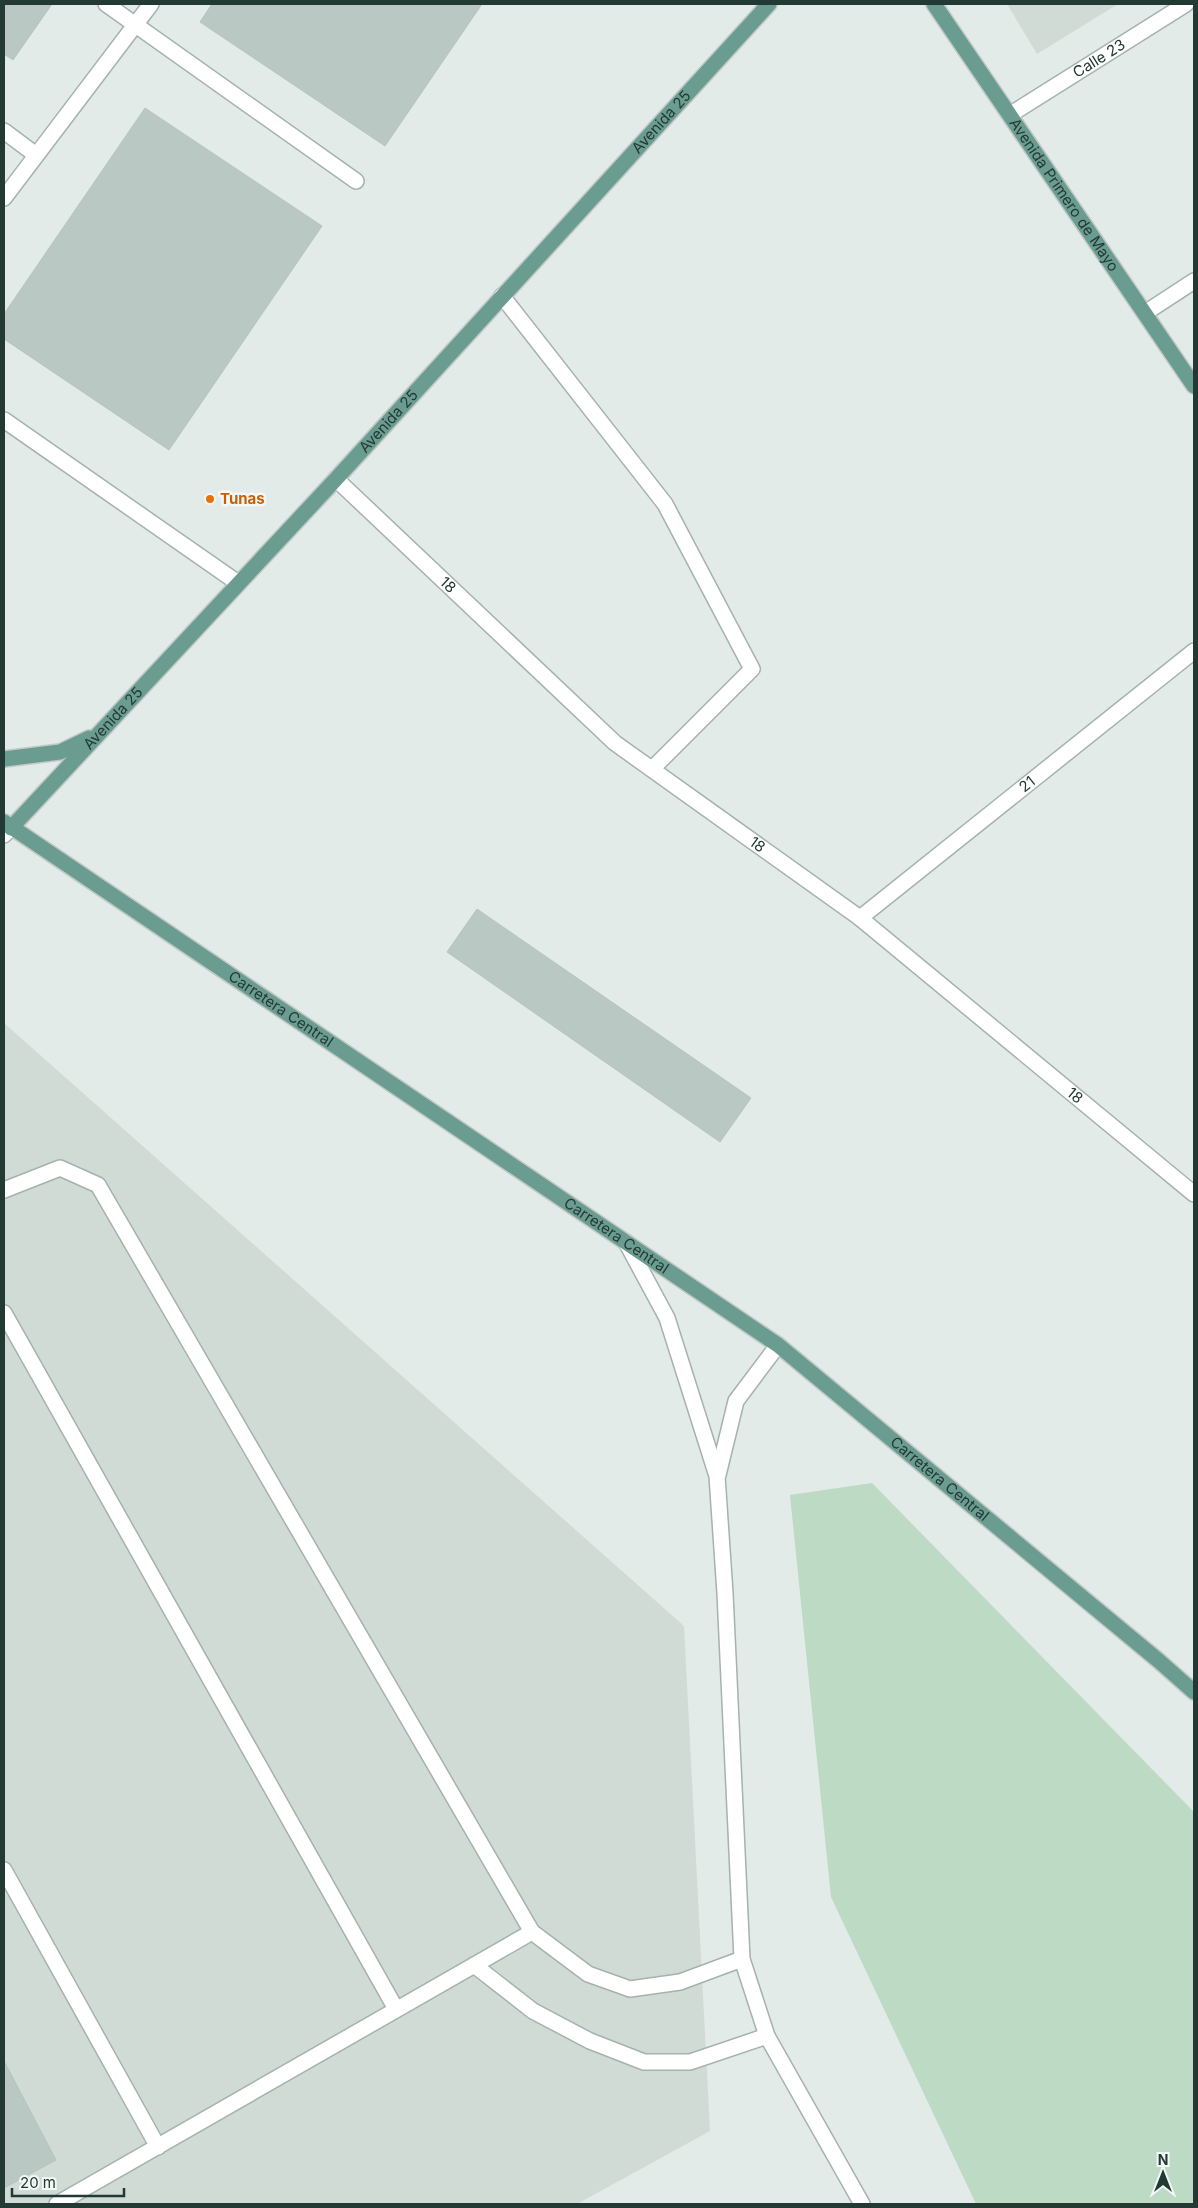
<svg xmlns="http://www.w3.org/2000/svg" width="1198" height="2208" viewBox="0 0 1198 2208" font-family="Inter,sans-serif">
<rect width="100%" height="100%" fill="#e2ebe7"/>
<path fill="#d0dbd6" d="M1007,4H1118L1037,54Z
M4,1023L684,1626L710,2131L577,2204H4Z"/>
<path fill="#bcdac4" d="M872,1483L1194,1812V2204H976L831,1897L790,1495Z"/>
<path fill="#bac8c3" stroke="#b5c4be" d="M4,4H52L13,60L4,54Z
M212,4H482L385,146L200,22Z
M145,108L322,226L169,450L4,339V314Z
M477,909L751,1098L720,1142L447,952Z
M4,2061L56,2160L4,2188Z"/>
<g fill="none" stroke-linecap="round" stroke-linejoin="round">
<defs>
<path id="lane" d="M106,4L356,181
M4,131L36,155
M4,198L151,4
M502,296L665,504L752,669L652,769
M4,420L238,583
M4,1190L60,1168L98,1185L532,1932L588,1974L630,1989L680,1982L742,1959
M4,1313L396,2009
M4,1870L158,2147
M474,1965L533,2011L590,2041L644,2062H690L767,2036
M57,2204L532,1932"/>
<g id="street">
<path id="s1" d="M1011,114L1186,4"/>
<path d="M1145,313L1194,281"/>
<path id="s2" d="M336,479L615,743L860,918L1194,1194"/>
<path id="s3" d="M860,918L1194,651"/>
<path d="M626,1242L667,1318L717,1476L725,1593L742,1959L767,2036L862,2204"/>
<path d="M718,1475L736,1401L778,1345"/>
</g>
<path id="secondary" d="M4,835L11,828"/>
<g id="primary">
<path id="s4" d="M934,4L1194,386"/>
<path d="M4,759L60,752L89,738"/>
<path id="s5" d="M4,822L778,1345L1159,1661L1194,1692"/>
<path id="s6" d="M11,828L336,479L769,4"/>
</g>
</defs>
<use href="#lane" stroke="#a5b2ae" stroke-width="18"/>
<use href="#street" stroke="#a5b2ae" stroke-width="18"/>
<use href="#secondary" stroke="#a1b6ae" stroke-width="18"/>
<use href="#primary" stroke="#c1c8c6" stroke-width="18"/>
<use href="#lane" stroke="#fff" stroke-width="15"/>
<use href="#street" stroke="#fff" stroke-width="15"/>
<use href="#secondary" stroke="#fff" stroke-width="15"/>
<use href="#primary" stroke="#6a9d8f" stroke-width="15"/>
</g>
<circle fill="#e8710a" stroke="#f2f8f5" stroke-width="2" cx="210" cy="499" r="5"/>
<g text-anchor="middle" stroke-width="5" stroke-linejoin="round" paint-order="stroke">
<g font-size="15" fill="#233a34" stroke="#f2f8f5">
<text dy="5" stroke="none"><textPath href="#s1" startOffset="104">Calle 23</textPath></text>
<text dy="5" stroke="none"><textPath href="#s6" startOffset="960">Avenida 25</textPath></text>
<text dy="5" stroke="none"><textPath href="#s4" startOffset="231">Avenida Primero de Mayo</textPath></text>
<text dy="5" stroke="none"><textPath href="#s6" startOffset="555">Avenida 25</textPath></text>
<text dy="5" stroke="none"><textPath href="#s2" startOffset="154">18</textPath></text>
<text dy="5" stroke="none"><textPath href="#s6" startOffset="150">Avenida 25</textPath></text>
<text dy="5" stroke="none"><textPath href="#s3" startOffset="214">21</textPath></text>
<text dy="5" stroke="none"><textPath href="#s2" startOffset="559">18</textPath></text>
<text dy="5" stroke="none"><textPath href="#s5" startOffset="334">Carretera Central</textPath></text>
<text dy="5" stroke="none"><textPath href="#s2" startOffset="964">18</textPath></text>
<text dy="5" stroke="none"><textPath href="#s5" startOffset="739">Carretera Central</textPath></text>
<text dy="5" stroke="none"><textPath href="#s5" startOffset="1144">Carretera Central</textPath></text>
</g>
<g font-size="15" font-weight="bold" fill="#c56008" stroke="#f2f8f5" text-anchor="start">
<text x="220" y="504">Tunas</text>
</g>
</g>
<rect width="1198" height="2208" fill="none" stroke="#233a34" stroke-width="10"/>
<g transform="translate(1163 2173)" stroke="#f2f8f5" stroke-width="4" paint-order="stroke">
<path d="M0-4L9 19L0 12L-9 19Z" fill="#233a34"/>
<text y="-8" font-size="14" font-weight="bold" text-anchor="middle" fill="#233a34">N</text>
</g>
<path d="M12 2188v8h112v-8" fill="none" stroke="#233a34" stroke-width="2.5"/>
<text x="20" y="2188" font-size="15" fill="#233a34" stroke="#f2f8f5" stroke-width="4" paint-order="stroke">20 m</text>
</svg>
